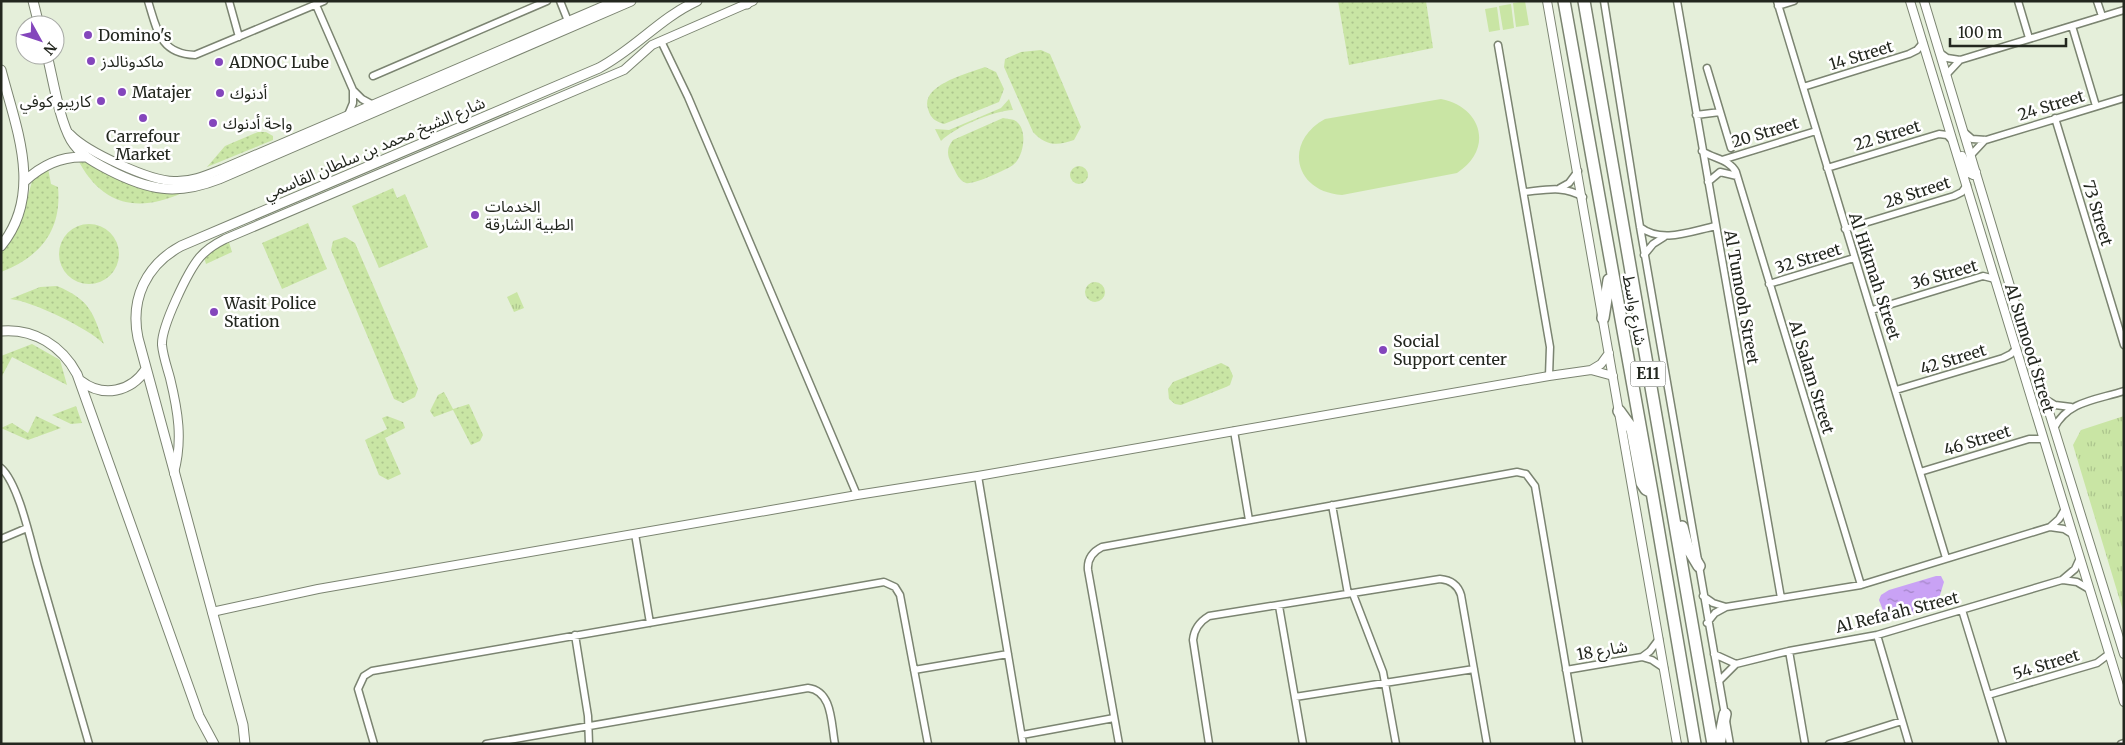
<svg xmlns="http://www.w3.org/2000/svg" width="2125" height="745" viewBox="0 0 2125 745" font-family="Merriweather,'Noto Sans Arabic',serif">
<defs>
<pattern id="grass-dots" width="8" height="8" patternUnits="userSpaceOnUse" patternTransform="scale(1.25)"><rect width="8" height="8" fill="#c9e5a4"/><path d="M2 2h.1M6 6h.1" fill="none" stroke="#acc48d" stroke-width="1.8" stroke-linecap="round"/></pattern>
<pattern id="park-tufts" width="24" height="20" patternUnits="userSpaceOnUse" patternTransform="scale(1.25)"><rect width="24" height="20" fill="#c9e5a4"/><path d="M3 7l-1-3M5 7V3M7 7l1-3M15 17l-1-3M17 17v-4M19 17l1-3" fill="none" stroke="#acc48d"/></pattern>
<pattern id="water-ripples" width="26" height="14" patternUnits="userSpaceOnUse" patternTransform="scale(1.25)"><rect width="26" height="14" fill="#c9a2f5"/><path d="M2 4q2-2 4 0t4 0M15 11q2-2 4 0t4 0" fill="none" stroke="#a384c6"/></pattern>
</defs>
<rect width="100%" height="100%" fill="#e5efda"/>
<path fill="url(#grass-dots)" d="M1338,1H1426L1433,48L1349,65Z
M1041,50L1050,54L1081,127L1074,140C1057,146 1046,146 1033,132L1004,67L1005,59L1021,52Z
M985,67L996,72L1004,89L999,102L944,124C935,121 931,119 928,109C920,85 967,74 985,67Z
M1009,99L1013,110C993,111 955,127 941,141L935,129L949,130L1001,108Z
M1003,118C1006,119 1012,119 1014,120C1029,127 1024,157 1013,165C1006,170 973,185 966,183C958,180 956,172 952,165C947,155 946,149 953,140Z
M258,132H266L273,136V140L207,167L225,146Z
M80,157L114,177L181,190L182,193C136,214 100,204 77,158Z
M1070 175a9 9 0 1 1 18 0a9 9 0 1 1-18 0Z
M48,168L51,184L58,187C62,231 40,257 1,272V251L23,214L34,174Z
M393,188L397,198L405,194L428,247L379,268L352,206Z
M308,223L327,269L282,289L262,243Z
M59 254a30 30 0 1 1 60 0a30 30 0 1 1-60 0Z
M345,237L355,243L418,389L415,397L403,403L394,399L331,250L333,241Z
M228,239L232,252L206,264L204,257Z
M1085 292a10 10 0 1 1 20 0a10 10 0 1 1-20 0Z
M57,286C90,300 93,312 104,344C88,328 32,301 10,299L40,287Z
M32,344L60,360L67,385L12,357L1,378V356Z
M1221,363L1229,367L1233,376L1230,385L1226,387L1181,405L1175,404L1169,399L1168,389L1173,382Z
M444,392L453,409L469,404L483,435L480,441L471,445L453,410L434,417L430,411L438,395Z
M76,406L82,423L71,424L52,415Z
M36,416L61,428L28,440L1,428L12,423L28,433Z
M387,416L403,422L405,428L385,438L401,474L388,480L379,475L365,440L387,429L382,418Z"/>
<path fill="url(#park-tufts)" d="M517,292L524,308L514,312L507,297Z
M2124,416V614L2073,445L2081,430Z"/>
<path fill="#c9e5a4" d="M1525,1L1529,25L1516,27L1513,3Z
M1511,4L1514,28L1503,30L1499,6Z
M1497,7L1500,30L1489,32L1485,9Z
M1441,99C1482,107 1494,149 1457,173L1342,195C1294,192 1283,142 1325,119Z"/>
<path fill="url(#water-ripples)" d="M1936,576H1941L1944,582L1936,608L1896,620L1886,618L1879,600L1881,595L1889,590Z"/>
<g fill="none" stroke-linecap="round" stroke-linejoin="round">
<defs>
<path id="minor" d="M148,1C157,30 160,54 195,55L324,1
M229,1L239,37
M560,1L568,21
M1604,1L1640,227L1730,744
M1677,1L1781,598
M1777,1L1946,558
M2018,1L2029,38
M2097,1L2102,16
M316,5L353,90L362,99L373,105
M1778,6L1794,1
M2072,26L2096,106
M661,41L688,97L857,495
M1498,45L1550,347L1549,376
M1940,53L1947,58L1960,60L2124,10
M1707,68L1731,148
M1946,75L1960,60
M373,76L547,1
M1803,87L1909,54L1917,50L1923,43
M348,115L353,103V91
M1696,115L1720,112
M2055,118L2124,345
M1965,133L1972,139L1986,140L2124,98
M1702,151C1714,159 1729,159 1736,172L1861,585
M1971,155L1985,140
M1722,160L1816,131
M1827,168L1939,134L1947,135L1953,141
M1708,182L1720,172L1737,176
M1560,188L1569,183L1578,171
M1524,192C1545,190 1564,185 1583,197
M1640,227C1662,244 1691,231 1716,226
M1845,229L1954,196L1962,192L1967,185
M1644,255L1653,244L1664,237
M1769,284L1854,258
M1872,310L1983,276L1995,279
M1896,390L2003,358L2011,354L2016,349
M2045,399L2055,405L2071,407
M2054,428C2068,401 2096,400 2124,391
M1234,431L1249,520
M1,468C19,484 31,543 38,567C55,626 72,685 89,744
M1920,472L2029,439H2043
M978,476L1023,744
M1332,505L1348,594
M2050,527L2059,519L2065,509
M635,534L650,623
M1,539L27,528
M2063,580L2077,582L2089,589
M1353,594L1383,672L1396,744
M1703,596L1713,603L1726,607
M1279,606L1303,744
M1962,610L2003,744
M1707,623L1715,613L1726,607L1861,585L2050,527L2064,529L2072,534
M575,635L588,716L589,744
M1877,635L1909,744
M1789,651L1805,744
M1714,654L1736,664
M1642,657L1650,651L1659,639
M914,670L1008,654
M1566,670L1642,657L1652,660L1664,668
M1719,681L1736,664L1789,651L1877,635L2062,580L2075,569L2080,558
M1988,695L2097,663L2109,654
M1295,697L1474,669
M1022,735L1114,718
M374,744L358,689L364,676L372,671L884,582L895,587L900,595L928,744
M486,744L808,688C833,691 831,724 835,744
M1119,744L1088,570C1087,559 1092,552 1102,547L1517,472L1526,474L1535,486L1579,744
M1209,744L1193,640C1194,629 1199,622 1209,616L1440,579C1451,580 1458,585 1461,595L1487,744
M1829,744L1902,721
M2121,744L2124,743"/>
<path id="tertiary" d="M1547,1L1677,744
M1910,1L2124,702
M1924,1L2019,316L2020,324L2045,399L2124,654
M70,134C87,152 150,181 174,181C191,182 207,175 222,169L615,1
M1962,156L1969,173L1973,175L1976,172
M1591,370L1601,364L1609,353
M174,473C183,440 178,411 170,378C167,367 163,356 162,345C161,327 188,271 200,257C207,249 215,244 225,239L624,70L652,45L753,1
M212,612L318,589L857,495L978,476L1549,376L1591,370L1613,376"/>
<path id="secondary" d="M33,1L39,25
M746,1L747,4
M47,55C53,79 59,119 71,140C80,155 94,162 109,170C148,190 176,196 219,179L631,1
M1,70C16,128 44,193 1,246
M25,181C42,165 62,156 85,157
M1,331C34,328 62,346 77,374L199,716L214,744
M81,381C103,398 131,392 146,369
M245,744L243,725L138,338C130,299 146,265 181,246L599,68C635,49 660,18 697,1"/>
<path id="trunk" d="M1564,1L1652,492L1695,744
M1584,1L1713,744
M1603,318L1609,280
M1619,411L1632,429L1642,483L1646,489L1652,492
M1682,527L1687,546L1699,566
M1719,744L1725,714"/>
</defs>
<use href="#minor" stroke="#7b8471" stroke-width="9"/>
<use href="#tertiary" stroke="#7b8471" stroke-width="10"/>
<use href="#secondary" stroke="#7b8471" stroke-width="11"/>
<use href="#trunk" stroke="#7b8471" stroke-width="14"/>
<use href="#minor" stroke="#fff" stroke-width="6"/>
<use href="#tertiary" stroke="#fff" stroke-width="8"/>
<use href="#secondary" stroke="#fff" stroke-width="9"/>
<use href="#trunk" stroke="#fff" stroke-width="11"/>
</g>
<g fill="#8446bc" stroke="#fff" stroke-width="2">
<circle cx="88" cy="35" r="5"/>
<circle cx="91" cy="61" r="5"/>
<circle cx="219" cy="62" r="5"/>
<circle cx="122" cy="92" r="5"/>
<circle cx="220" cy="93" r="5"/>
<circle cx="101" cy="101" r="5"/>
<circle cx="143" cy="118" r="5"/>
<circle cx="213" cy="123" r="5"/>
<circle cx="475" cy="215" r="5"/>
<circle cx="214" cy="312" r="5"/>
<circle cx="1383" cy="350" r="5"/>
</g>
<g text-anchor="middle" stroke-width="5" stroke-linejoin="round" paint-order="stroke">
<rect fill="#fff" stroke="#656862" stroke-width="1" x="1630.5" y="361.5" width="35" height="25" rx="4"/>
<g font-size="15" font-weight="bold" fill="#23271f">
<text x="1648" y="379">E11</text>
</g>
<g font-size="16" fill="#23271f" stroke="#fff" text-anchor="start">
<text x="98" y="41">Domino's</text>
<text x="101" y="67">ماكدونالدز</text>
<text x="229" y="68">ADNOC Lube</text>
<text x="132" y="98">Matajer</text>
<text x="230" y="99">أدنوك</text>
<text x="91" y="107" text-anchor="end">كاريبو كوفي</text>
<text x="223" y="129">واحة أدنوك</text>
<text x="143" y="142" text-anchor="middle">Carrefour<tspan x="143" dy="18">Market</tspan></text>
<text x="485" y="212">الخدمات<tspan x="485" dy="18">الطبية الشارقة</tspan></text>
<text x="224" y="309">Wasit Police<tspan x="224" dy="18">Station</tspan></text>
<text x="1393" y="347">Social<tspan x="1393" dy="18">Support center</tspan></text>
</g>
<g font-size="16" fill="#23271f" stroke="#fff">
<text transform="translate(1861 55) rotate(-17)" y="6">14 Street</text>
<text transform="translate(2051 105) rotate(-17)" y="6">24 Street</text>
<text transform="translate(1765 132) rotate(-17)" y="6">20 Street</text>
<text transform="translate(1887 135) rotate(-17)" y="6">22 Street</text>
<text transform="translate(374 148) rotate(-23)" y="6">شارع الشيخ محمد بن سلطان القاسمي</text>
<text transform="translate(1917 192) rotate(-18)" y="6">28 Street</text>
<text transform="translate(2098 213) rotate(73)" y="6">73 Street</text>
<text transform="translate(1808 258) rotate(-17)" y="6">32 Street</text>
<text transform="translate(1944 274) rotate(-16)" y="6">36 Street</text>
<text transform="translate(1875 276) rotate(72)" y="6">Al Hikmah Street</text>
<text transform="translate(1742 297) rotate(80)" y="6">Al Tumooh Street</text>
<text transform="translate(1635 310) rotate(80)" y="6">شارع واسط</text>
<text transform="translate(2030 348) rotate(73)" y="6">Al Sumood Street</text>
<text transform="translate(1953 359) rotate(-17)" y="6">42 Street</text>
<text transform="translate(1812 377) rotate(73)" y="6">Al Salam Street</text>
<text transform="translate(1977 440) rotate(-17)" y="6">46 Street</text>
<text transform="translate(1897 612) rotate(-14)" y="6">Al Refa'ah Street</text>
<text transform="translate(1602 650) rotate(-10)" y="6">شارع 18</text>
<text transform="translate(2046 664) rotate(-17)" y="6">54 Street</text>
</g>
</g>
<rect width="2125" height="745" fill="none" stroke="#23271f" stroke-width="5"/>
<g transform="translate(40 40) rotate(130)"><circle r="24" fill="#ffffff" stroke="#a7a9a5"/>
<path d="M0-4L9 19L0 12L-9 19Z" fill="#8446bc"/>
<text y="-8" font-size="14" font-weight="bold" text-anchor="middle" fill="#23271f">N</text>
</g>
<path d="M1950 38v8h116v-8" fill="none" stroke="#23271f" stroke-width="2.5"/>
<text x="1958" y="38" font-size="15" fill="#23271f" stroke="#ffffff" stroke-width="4" paint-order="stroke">100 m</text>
</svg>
